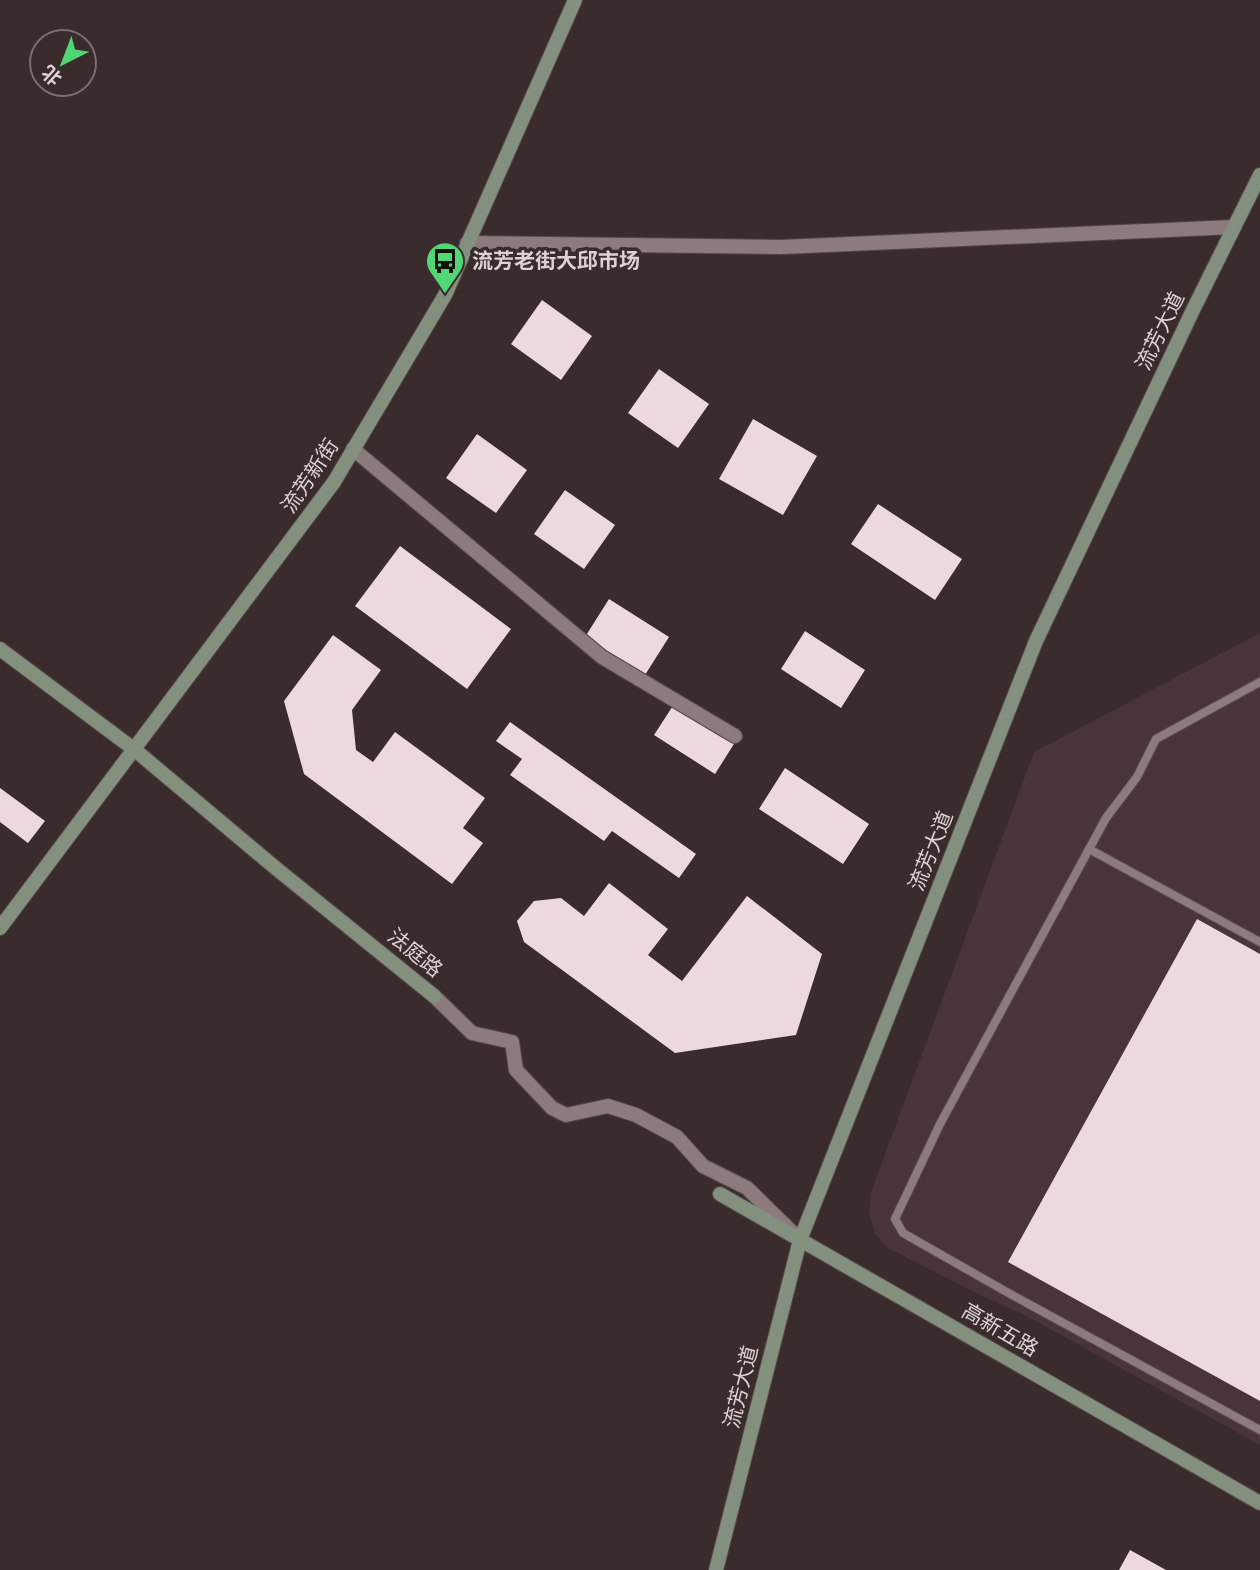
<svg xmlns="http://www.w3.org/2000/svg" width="1260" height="1570" viewBox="0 0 1260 1570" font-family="Roboto,'Noto Sans SC',sans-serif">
<rect width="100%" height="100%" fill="#3a2b2d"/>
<path fill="#4a3437" d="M1260,633V1445L1023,1314L986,1298L888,1248L875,1234L869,1211L871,1192L1034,752Z"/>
<path fill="#edd9db" d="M542,300L592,336L561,380L511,344Z
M659,369L709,404L678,448L628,413Z
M753,419L817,456L783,515L719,479Z
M477,434L527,470L496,513L446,478Z
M565,490L615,525L584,569L534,534Z
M878,504L962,559L935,600L851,544Z
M400,546L511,629L467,689L355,606Z
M609,599L669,637L645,675L585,637Z
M805,631L865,670L841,708L781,669Z
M333,635L381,670L352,710L356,750L373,762L395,732L485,798L463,828L483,843L452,884L304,774L284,701Z
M678,698L739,736L715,774L654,735Z
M510,722L696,854L679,878L612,831L604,841L510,775L522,759L496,741Z
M785,768L869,824L843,864L759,809Z
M0,788L45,821L28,843L0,822Z
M609,883L668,929L648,955L682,981L747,896L822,954L796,1035L675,1053L524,942L517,921L534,901L561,898L584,916Z
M1197,919L1260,954V1401L1008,1262Z
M1130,1550L1166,1570H1119Z"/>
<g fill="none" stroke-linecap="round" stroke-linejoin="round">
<defs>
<path id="lane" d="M1260,682L1156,739L1137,777L1106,818L1051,919L940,1124L895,1219L903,1233L1012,1295L1260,1430
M1089,849L1260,942"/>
<path id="street" d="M467,243L782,247L1234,227
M353,449L602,657L735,736
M434,996L472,1033L512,1042L516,1070L552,1108L566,1115L608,1106L636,1115L677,1137L703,1166L747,1188L794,1234"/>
<path id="secondary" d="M0,649L135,750L278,870L434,996
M0,928L334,482L445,295L575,0
M720,1194L1260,1503
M716,1570L800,1240L1036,641L1193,310L1260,175"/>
</defs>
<use href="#lane" stroke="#55494a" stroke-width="10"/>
<use href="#street" stroke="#55494a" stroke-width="16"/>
<use href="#secondary" stroke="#55494a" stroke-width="16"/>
<use href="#lane" stroke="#8c7a7c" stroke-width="8"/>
<use href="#street" stroke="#8c7a7c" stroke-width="14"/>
<use href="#secondary" stroke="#82907d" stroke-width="14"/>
</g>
<defs>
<symbol id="bus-pin" viewBox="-11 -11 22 30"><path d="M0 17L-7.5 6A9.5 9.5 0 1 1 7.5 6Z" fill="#50d674" stroke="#3a2b2d"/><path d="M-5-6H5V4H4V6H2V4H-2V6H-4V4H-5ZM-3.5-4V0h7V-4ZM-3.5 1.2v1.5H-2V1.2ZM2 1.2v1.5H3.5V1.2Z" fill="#111"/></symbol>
</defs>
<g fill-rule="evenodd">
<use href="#bus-pin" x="423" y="239" width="44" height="60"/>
</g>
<g text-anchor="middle" stroke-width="7" stroke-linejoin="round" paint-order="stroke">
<g font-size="21" font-weight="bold" fill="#dcd2d3" stroke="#3a2b2d" text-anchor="start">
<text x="472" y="268">流芳老街大邱市场</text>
</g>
<g font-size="21" fill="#dcd2d3" stroke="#3a2b2d">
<text transform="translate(1160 331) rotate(-64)" y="7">流芳大道</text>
<text transform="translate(310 476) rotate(-56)" y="7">流芳新街</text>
<text transform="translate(931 851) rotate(-68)" y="7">流芳大道</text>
<text transform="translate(415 953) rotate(39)" y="7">法庭路</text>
<text transform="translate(1000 1330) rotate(30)" y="7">高新五路</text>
<text transform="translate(741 1387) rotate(-76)" y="7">流芳大道</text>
</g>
</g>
<g transform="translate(63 63) rotate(222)"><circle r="33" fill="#3a2b2d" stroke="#7b6e6f" stroke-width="2"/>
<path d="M0-5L12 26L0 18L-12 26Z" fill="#50d674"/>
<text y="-10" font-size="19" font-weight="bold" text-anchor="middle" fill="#dcd2d3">北</text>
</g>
</svg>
